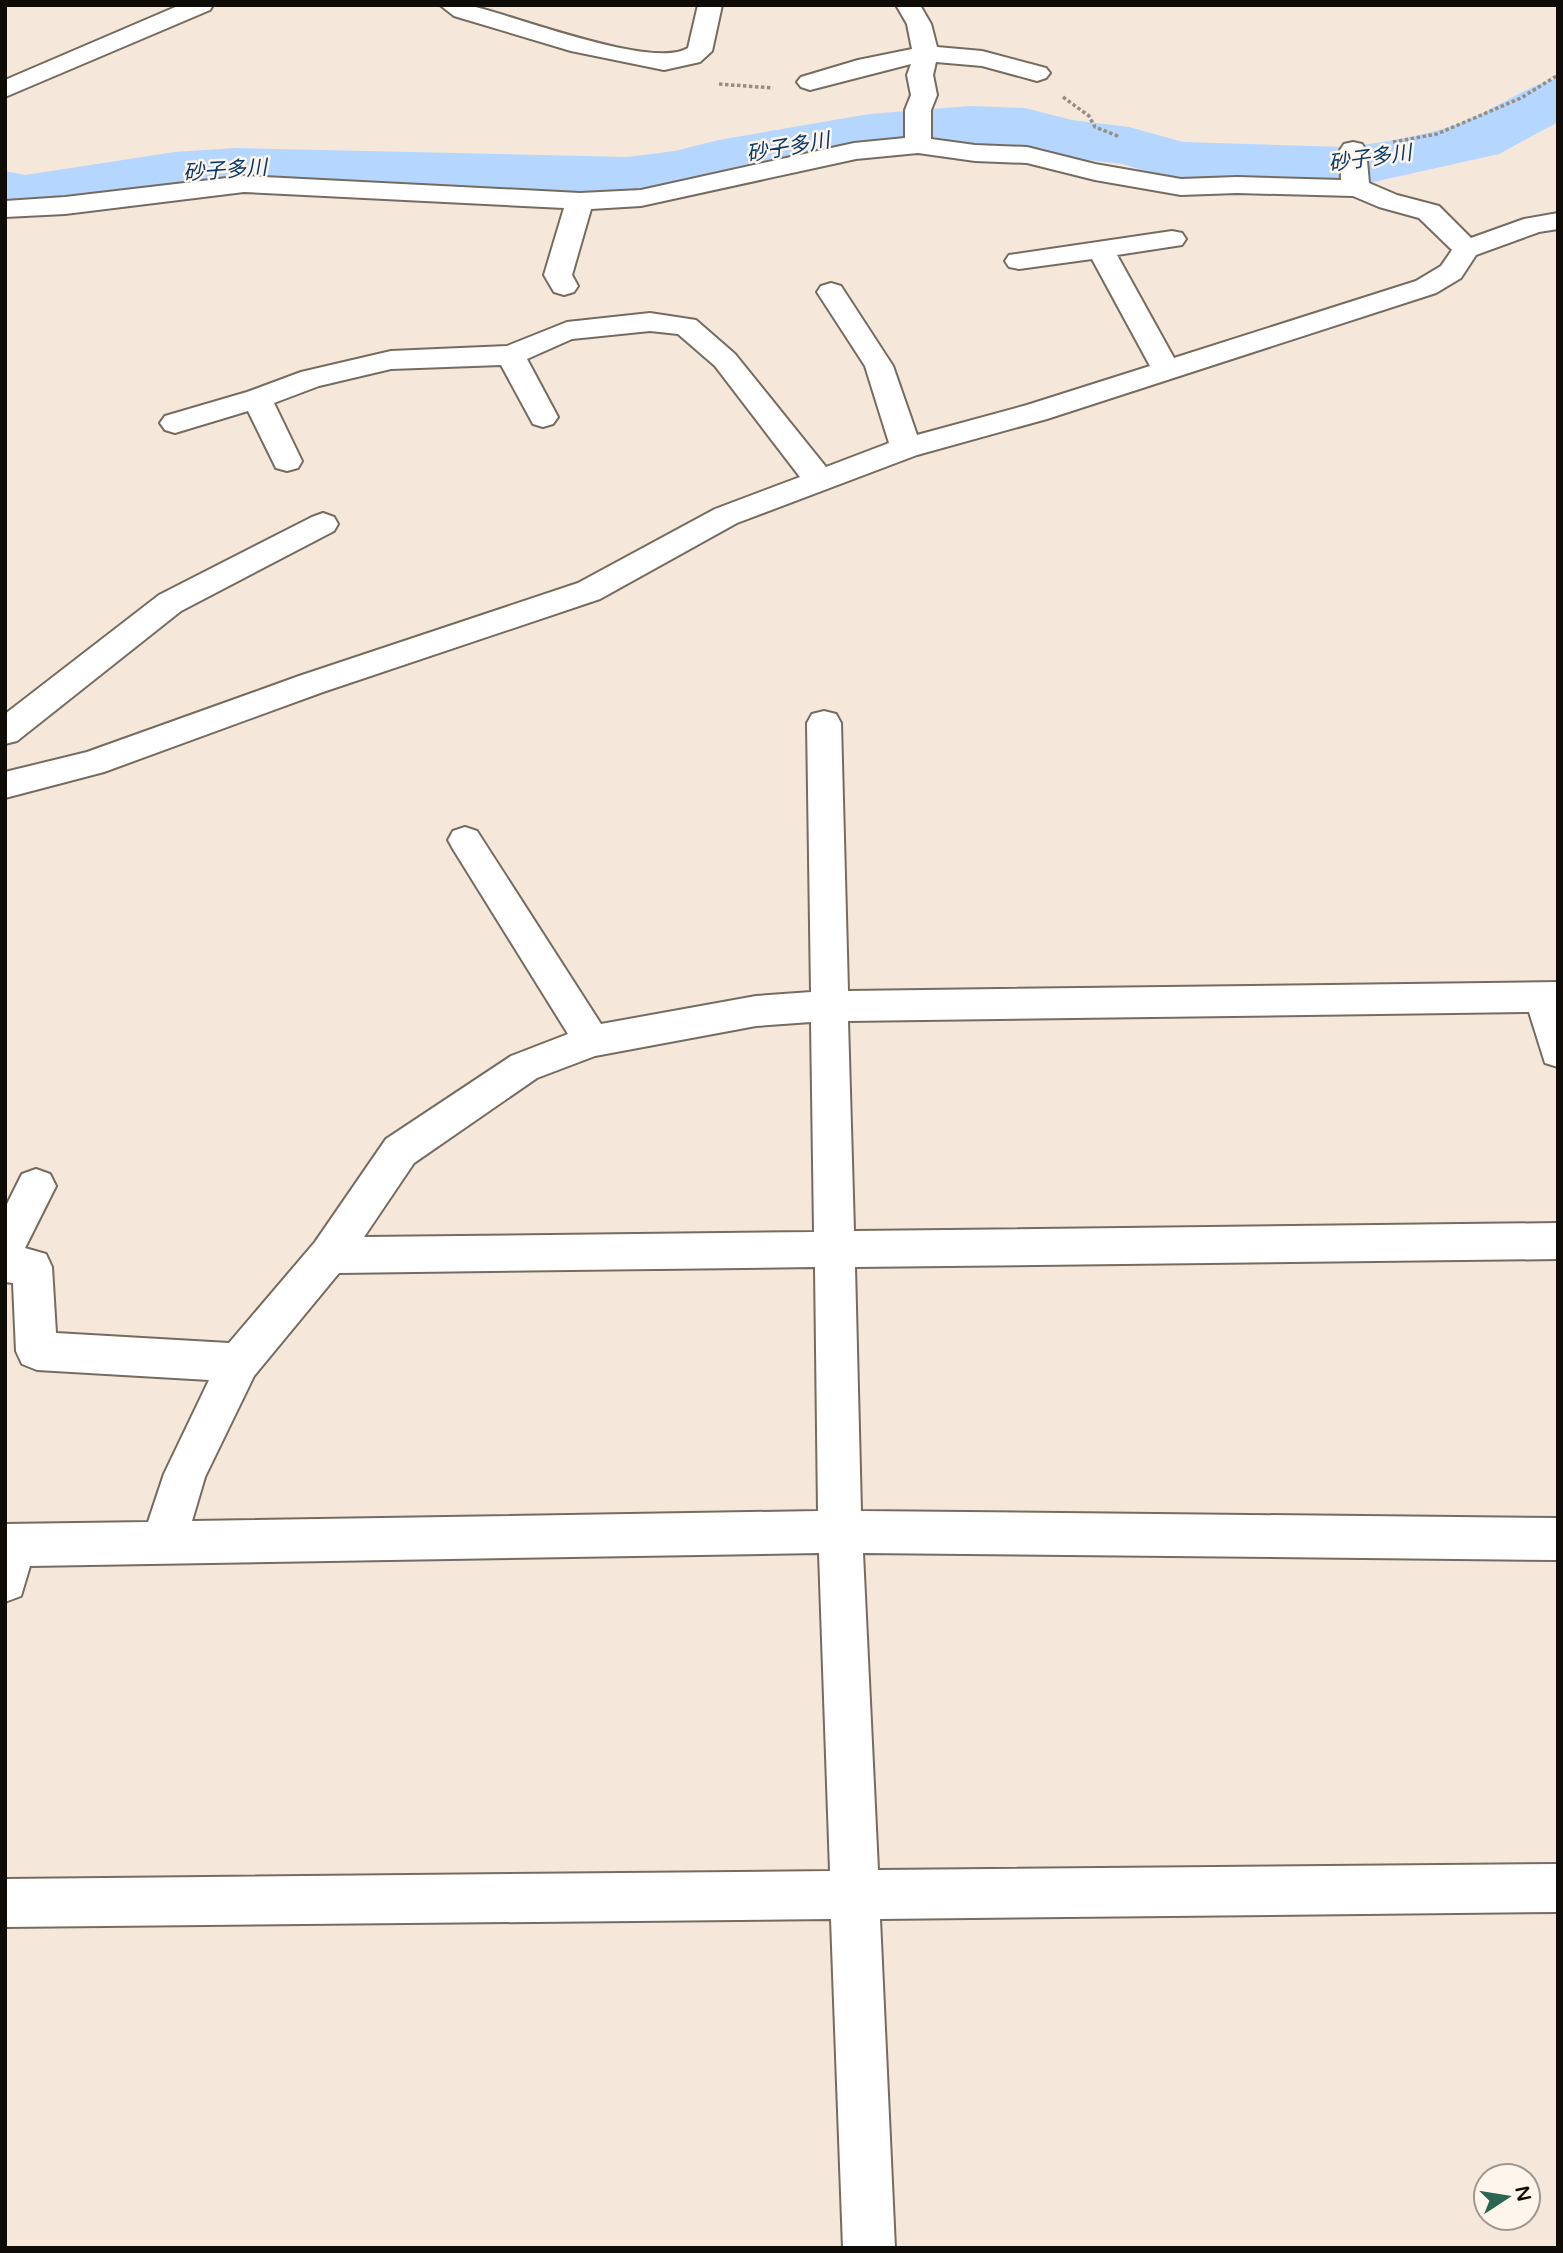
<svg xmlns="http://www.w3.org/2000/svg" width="1563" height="2253" viewBox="0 0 1563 2253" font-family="'Varela Round','Noto Sans JP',sans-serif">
<rect width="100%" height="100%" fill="#f5e8da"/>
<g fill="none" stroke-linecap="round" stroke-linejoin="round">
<path fill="#b4d6ff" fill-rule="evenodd" d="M1558,78V122L1499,154L1369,183L1344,185L1178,180L1122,164L1070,158L1023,146L970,144L869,152L728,177L681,189L627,197L236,187L175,191L25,215L5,211V171L25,175L175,152L236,148L627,157L675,151L719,140L869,114L970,106L1025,108L1072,120L1129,127L1183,142L1344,147C1377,144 1424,136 1455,125C1491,113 1520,88 1558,78Z"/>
<defs>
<path id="minor" d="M180,5H213L210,10L5,97V80Z
M440,5C450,5 462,4 472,6C515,16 654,70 688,48L698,5H722L712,51L700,62L664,70L571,51L454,16Z
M896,5H920L931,24L937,47L982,51L1046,68L1050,73L1046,78L1037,81L982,66L936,62L933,75L937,95L931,110V139L975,145L1027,147L1095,164L1181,179L1237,177L1341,180L1340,150L1344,144L1353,142L1362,144L1366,150L1369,183L1397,195L1439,206L1471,238L1524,219L1558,213V229L1539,232L1476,255L1461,278L1436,293L1047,419L917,455L737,523L600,599L323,692L104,772L5,798V772L87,752L299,676L578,583L715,509L800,477L715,366L678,334L650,331L572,339L527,359L558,417L553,424L543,427L533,424L501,365L391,369L319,386L274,403L302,461L298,468L287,471L276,468L248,411L175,433L165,430L160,423L165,416L247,392L301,372L391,351L507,346L567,322L650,313L696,320L735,354L826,467L889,443L865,366L817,292L821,286L831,283L841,286L893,366L917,435L1027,405L1150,366L1092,259L1019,269L1009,267L1005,261L1009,255L1172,231L1182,233L1186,239L1182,245L1117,255L1174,358L1416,281L1441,266L1452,250L1419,218L1379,207L1353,196L1237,193L1181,195L1095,180L1027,163L975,161L918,153L856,159L641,206L591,209L572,275L578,286L574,292L564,295L554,292L544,275L564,208L244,192L65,214L5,217V201L65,197L244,176L580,193L641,190L854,143L905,138V110L911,95L907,75L911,64L810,90L801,87L797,82L801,77L858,60L912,49L907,24Z
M323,513L334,517L338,524L334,531L181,611L17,741L5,744V714L159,595L312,517Z
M824,711L836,714L841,723L848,991L1558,982V1067L1545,1063L1529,1012L848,1021L854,1231L1558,1223V1259L855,1267L861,1511L1558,1518V1560L863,1553L878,1870L1558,1864V1912L880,1919L895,2248H843L831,1919L5,1927V1879L830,1871L819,1553L30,1566L21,1596L5,1602V1524L148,1522L164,1474L209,1380L37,1370L22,1364L16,1351L13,1283L5,1282V1208L22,1174L36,1169L50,1174L56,1186L25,1248L46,1254L52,1267L56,1333L229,1343L315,1242L386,1139L511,1056L568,1034L453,849L448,840L453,831L465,827L477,831L601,1024L756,996L811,992L807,723L812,714ZM811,1022L814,1232L364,1237L414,1163L537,1078L595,1056L756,1026ZM815,1267L818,1511L192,1521L205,1477L254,1376L339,1273Z"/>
</defs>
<use href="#minor" stroke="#766b5f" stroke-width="4"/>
<path stroke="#968d83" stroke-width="3.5" stroke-dasharray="3.5 2.5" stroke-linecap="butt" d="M719,84L773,88
M1063,97L1089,116L1095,127L1120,137
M1393,142L1437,134L1521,98L1558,75"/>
<use href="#minor" fill="#fff" fill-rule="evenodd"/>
</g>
<g text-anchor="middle" stroke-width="5" stroke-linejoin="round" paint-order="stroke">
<g font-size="21" font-style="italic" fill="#083a6a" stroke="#fef6ed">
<text transform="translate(788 147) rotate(-10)" y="7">砂子多川</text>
<text transform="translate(1370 158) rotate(-8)" y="7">砂子多川</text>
<text transform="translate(225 170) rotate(-4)" y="7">砂子多川</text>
</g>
</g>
<rect width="1563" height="2253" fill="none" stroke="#0f0b06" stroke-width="14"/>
<g transform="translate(1507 2197) rotate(78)"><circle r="33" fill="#fef6ed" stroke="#9e9891" stroke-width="2"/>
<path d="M0-5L12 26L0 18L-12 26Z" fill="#2a6650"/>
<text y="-10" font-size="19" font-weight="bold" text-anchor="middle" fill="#0f0b06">N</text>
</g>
</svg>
